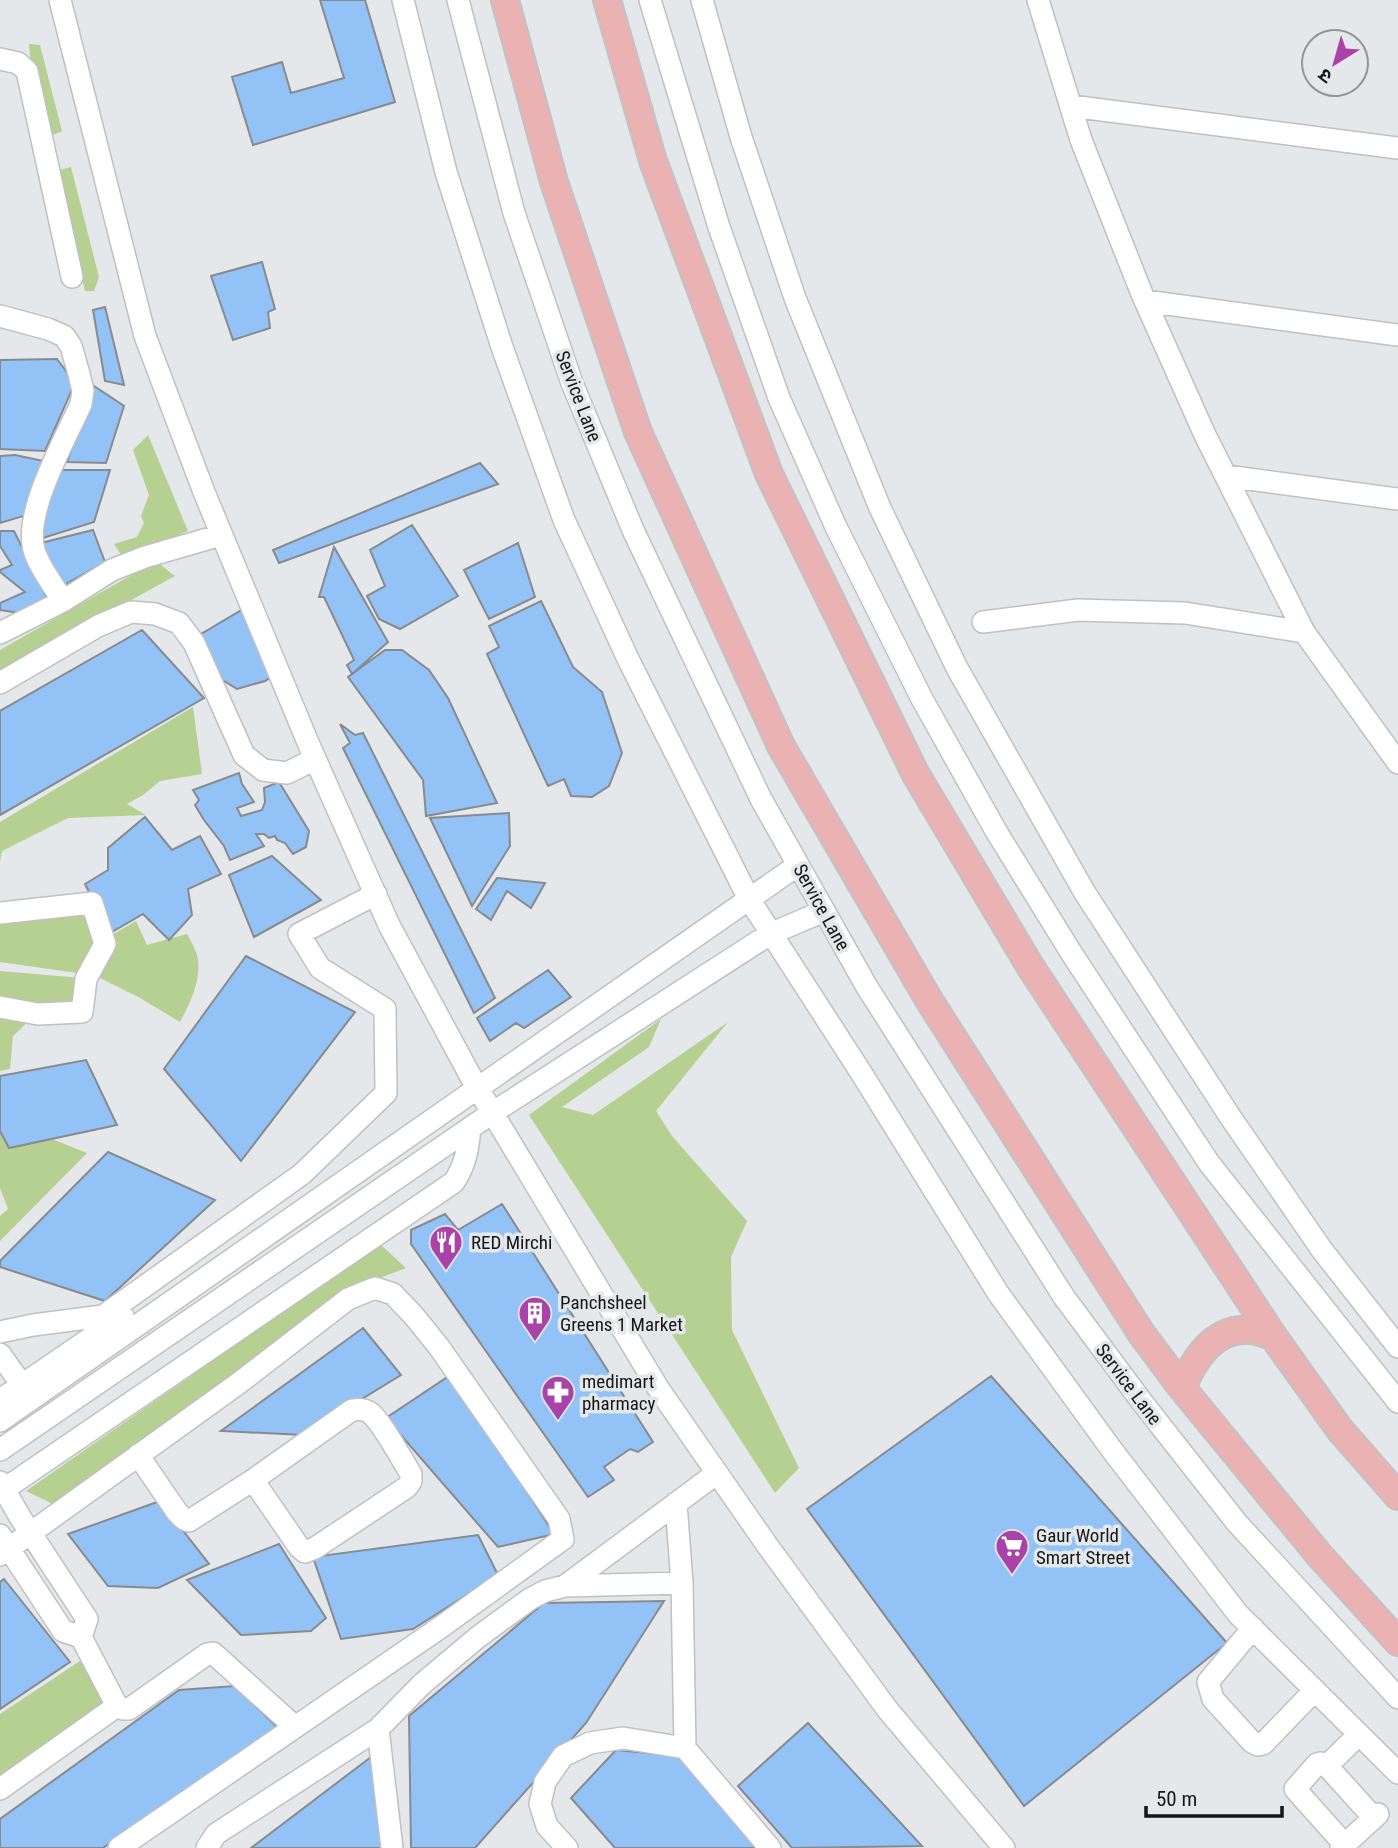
<svg xmlns="http://www.w3.org/2000/svg" width="1398" height="1848" viewBox="0 0 1398 1848" font-family="'Roboto Condensed','Noto Sans Devanagari',sans-serif">
<rect width="100%" height="100%" fill="#e5e8eb"/>
<path fill="#b6d092" d="M29,44L40,45L62,131L53,135L45,128L31,66Z
M71,167L99,277L94,291H85L56,171Z
M148,435L188,531L123,558L114,544L137,537L144,523L141,516L149,495L133,450Z
M156,561L175,576L0,672V650Z
M193,707L202,774L160,781L143,795L127,804L146,815L68,818L2,851L0,862V822Z
M92,907L100,947L84,974L0,962V915Z
M136,921L147,945L187,934C190,940 195,948 197,955C203,977 190,1003 180,1022L140,998L94,975L112,935Z
M0,971L82,978L79,1009L44,1011L0,998Z
M0,1015L33,1017L13,1036L10,1069L0,1071Z
M661,1019L649,1047L562,1107L593,1115L728,1022L656,1111L672,1136L747,1221L731,1257L732,1330L799,1468L775,1493L529,1115Z
M0,1118L87,1153L0,1241V1216L8,1209L0,1188Z
M380,1244L406,1268L354,1288L53,1504L26,1491Z
M80,1661L110,1703L0,1782V1714Z"/>
<path fill="#93c3f6" stroke="#888a8d" stroke-width="2" d="M320,0H365L395,102L253,145L232,77L282,62L291,93L344,78Z
M262,262L275,309L268,312L270,328L233,340L211,276Z
M105,307L124,385L105,381L93,310Z
M57,359L75,383L45,451L0,449V360Z
M94,386L124,406L106,463L67,462Z
M15,455L48,462L30,514L0,523V456Z
M480,463L498,484L279,563L273,550Z
M58,470H110L94,522L43,538L40,511Z
M412,525L458,596L400,629L379,619L367,596L385,586L370,550Z
M93,530L105,562L64,585L37,544Z
M0,531H14L47,598L19,613L0,610V603L25,592L0,572V570L12,565L0,546Z
M518,543L535,597L489,619L464,570Z
M334,547L388,642L352,674L347,665L354,660L324,597H319Z
M541,601L573,667L602,692L622,753L609,786L592,797L571,796L564,779L548,786L487,654L499,647L489,626Z
M245,608L275,674L265,681L237,689L205,669L196,637Z
M142,630L204,698L0,815V711Z
M385,650H402L429,670L448,698L497,803L426,816L423,780L348,677Z
M340,724L355,735L363,733L495,998L474,1013L343,748L350,743Z
M239,773L242,784L254,802L237,808L241,816L262,810L265,802L264,788L279,782L309,831L306,847L293,854L285,843L277,840L275,836L269,838L264,834H256L264,846L230,860L224,846L204,820L195,805L199,800L193,790Z
M509,813L510,846L472,906L430,818Z
M145,817L172,850L200,836L221,874L188,889L192,915L169,940L143,914L110,933L85,884L108,870V848Z
M272,856L321,900L254,937L229,875Z
M497,878L545,883L531,908L507,891L491,920L476,909Z
M246,956L355,1012L241,1161L164,1069Z
M548,970L571,997L524,1028L516,1023L490,1041L477,1018Z
M86,1060L117,1125L9,1148L0,1131V1076Z
M108,1152L215,1200L105,1301L0,1267V1261Z
M502,1204L653,1442L638,1452L630,1449L604,1467L614,1480L588,1497L411,1244V1230L445,1214L458,1230Z
M363,1328L401,1375L303,1435L221,1431Z
M452,1374L554,1534L498,1547L386,1418Z
M991,1376L1227,1643L1024,1806L807,1509Z
M160,1501L209,1564L158,1588L108,1586L68,1534Z
M478,1535L498,1575L413,1629L341,1639L313,1557Z
M279,1544L326,1618L311,1631L241,1635L187,1580Z
M4,1579L70,1662L0,1709V1582Z
M664,1601L586,1723L475,1848H411L409,1716L544,1603Z
M235,1686L277,1727L103,1848H0V1819L179,1690Z
M808,1723L922,1846L792,1848L738,1786Z
M616,1750L678,1756L759,1848H615L571,1798Z
M371,1757L382,1848H251Z"/>
<g fill="none" stroke-linecap="round" stroke-linejoin="round">
<defs>
<path id="minor" d="M60,0L145,336L204,492L309,745L389,925L471,1077L658,1388L767,1545L887,1709L1004,1848
M403,0L446,172L502,347L564,520L629,661L749,899L860,1071L998,1293L1112,1450L1238,1614L1398,1773
M458,0L514,213L572,383L633,530L761,799L867,987L1064,1297L1142,1402L1237,1523L1398,1698
M650,0L719,227L779,398L836,527L922,699L996,831L1072,954L1209,1163L1398,1402
M702,0L741,137L795,298L880,508L957,668L1085,893L1231,1118L1322,1250L1398,1347
M1038,0L1081,140L1142,294L1205,435L1304,632L1398,763
M0,59L18,63L27,71L72,277
M1071,106L1398,148
M1145,301L1398,335
M0,316L48,329L64,336L71,346L79,374L83,391L81,404C65,440 21,516 35,553C41,570 54,586 63,601
M1226,476L1398,499
M983,622L1078,610L1185,613L1304,632
M0,633L63,601L112,570L145,557L221,535
M0,683L98,626L131,612L155,614L179,623L194,643L244,755L263,770L287,773L315,759
M0,913L92,903L105,944L86,979L82,1012L38,1014L0,1007
M0,1332L33,1325L103,1316L302,1174L386,1093L385,1009L320,968L299,934L376,894
M0,1354L22,1385
M0,1400L123,1316
M0,1421L798,865
M0,1450L492,1113L770,934L824,911
M138,1455L177,1512L184,1519L189,1521L253,1480L352,1410C358,1409 364,1409 369,1412C381,1420 402,1460 411,1474V1481L407,1487L315,1548L305,1552L299,1547L253,1480
M0,1482L20,1517L87,1619L81,1637
M0,1492L454,1182C466,1164 468,1148 470,1128
M676,1503L682,1583L685,1748L770,1848
M0,1535L63,1631L81,1637L117,1706L123,1709H129L207,1654L213,1653L294,1726
M0,1555L239,1383L348,1299L375,1288L393,1294L414,1316L439,1347L559,1519L563,1539L441,1627L119,1848
M565,1586L717,1473
M1253,1628L1208,1682L1213,1699L1252,1742L1258,1745L1263,1744L1315,1690
M378,1729L392,1848
M1327,1766L1359,1734
M0,1789L117,1706
M1345,1845L1295,1789L1317,1764L1321,1763L1327,1766L1374,1818
M207,1848L216,1834L378,1729L422,1684L478,1637L530,1599L545,1591L565,1586L682,1583
M567,1848L547,1826L540,1804L545,1782L563,1756L590,1743L623,1738L685,1748
M1341,1848L1378,1814"/>
<path id="major" d="M505,0L554,182L638,432L781,746L929,1000L1141,1333L1182,1388L1320,1556L1398,1642
M607,0L653,161L769,474L915,773L1030,966L1273,1336L1340,1430L1398,1496
M1182,1388C1194,1359 1214,1327 1251,1330C1258,1331 1266,1334 1273,1336"/>
</defs>
<use href="#minor" stroke="#bec0c3" stroke-width="24"/>
<use href="#major" stroke="#c2c2c3" stroke-width="30"/>
<use href="#minor" stroke="#fff" stroke-width="21"/>
<use href="#major" stroke="#eab2b3" stroke-width="26"/>
</g>
<defs>
<symbol id="restaurant-pin" viewBox="-11 -11 22 30"><path d="M0 17L-7.5 6A9.5 9.5 0 1 1 7.5 6Z" fill="#a943a7" stroke="#e5e8eb"/><path d="M-5-6h1v4h1v-4h1v4h1v-4h1v5L-1.5 .5V6h-2V.5L-5-1ZM5-6V6H3V1.5H1.5Q1.5-4 5-6Z" fill="#fff"/></symbol>
<symbol id="building-pin" viewBox="-11 -11 22 30"><path d="M0 17L-7.5 6A9.5 9.5 0 1 1 7.5 6Z" fill="#a943a7" stroke="#e5e8eb"/><path d="M-4-6H4V6H1V3H-1V6H-4ZM-2.5-4.3h1.7v1.8h-1.7ZM.8-4.3h1.7v1.8H.8ZM-2.5-1h1.7V.8h-1.7ZM.8-1h1.7V.8H.8Z" fill="#fff"/></symbol>
<symbol id="pharmacy-pin" viewBox="-11 -11 22 30"><path d="M0 17L-7.5 6A9.5 9.5 0 1 1 7.5 6Z" fill="#a943a7" stroke="#e5e8eb"/><path d="M-2-6h4v4h4v4h-4v4h-4v-4h-4v-4h4Z" fill="#fff"/></symbol>
<symbol id="supermarket-pin" viewBox="-11 -11 22 30"><path d="M0 17L-7.5 6A9.5 9.5 0 1 1 7.5 6Z" fill="#a943a7" stroke="#e5e8eb"/><path d="M-6-5.5h2.5l.6 2H6L4.5 2H-2.5L-4.4-4H-6ZM-1.5 3.2a1.3 1.3 0 1 0 .1 0ZM3 3.2a1.3 1.3 0 1 0 .1 0Z" fill="#fff"/></symbol>
</defs>
<g fill-rule="evenodd">
<use href="#restaurant-pin" x="427" y="1223" width="38" height="52"/>
<use href="#building-pin" x="516" y="1294" width="38" height="52"/>
<use href="#pharmacy-pin" x="539" y="1373" width="38" height="52"/>
<use href="#supermarket-pin" x="993" y="1527" width="38" height="52"/>
</g>
<g text-anchor="middle" stroke-width="7" stroke-linejoin="round" paint-order="stroke">
<g font-size="19" fill="#151617" stroke="#e5e8eb">
<text transform="translate(579 396) rotate(69)" y="7">Service Lane</text>
<text transform="translate(822 907) rotate(61)" y="7">Service Lane</text>
<text transform="translate(1129 1384) rotate(53)" y="7">Service Lane</text>
</g>
<g font-size="19" fill="#151617" stroke="#e5e8eb" text-anchor="start">
<text x="471" y="1249">RED Mirchi</text>
<text x="560" y="1309">Panchsheel<tspan x="560" dy="22">Greens 1 Market</tspan></text>
<text x="582" y="1388">medimart<tspan x="582" dy="22">pharmacy</tspan></text>
<text x="1036" y="1542">Gaur World<tspan x="1036" dy="22">Smart Street</tspan></text>
</g>
</g>
<g transform="translate(1335 63) rotate(217)"><circle r="33" fill="#e5e8eb" stroke="#929496" stroke-width="2"/>
<path d="M0-5L12 26L0 18L-12 26Z" fill="#a943a7"/>
<text y="-10" font-size="19" font-weight="bold" text-anchor="middle" fill="#151617">उ</text>
</g>
<path d="M1146 1806v10h136v-10" fill="none" stroke="#151617" stroke-width="3.5"/>
<text x="1156" y="1806" font-size="21" fill="#151617" stroke="#e5e8eb" stroke-width="5" paint-order="stroke">50 m</text>
</svg>
